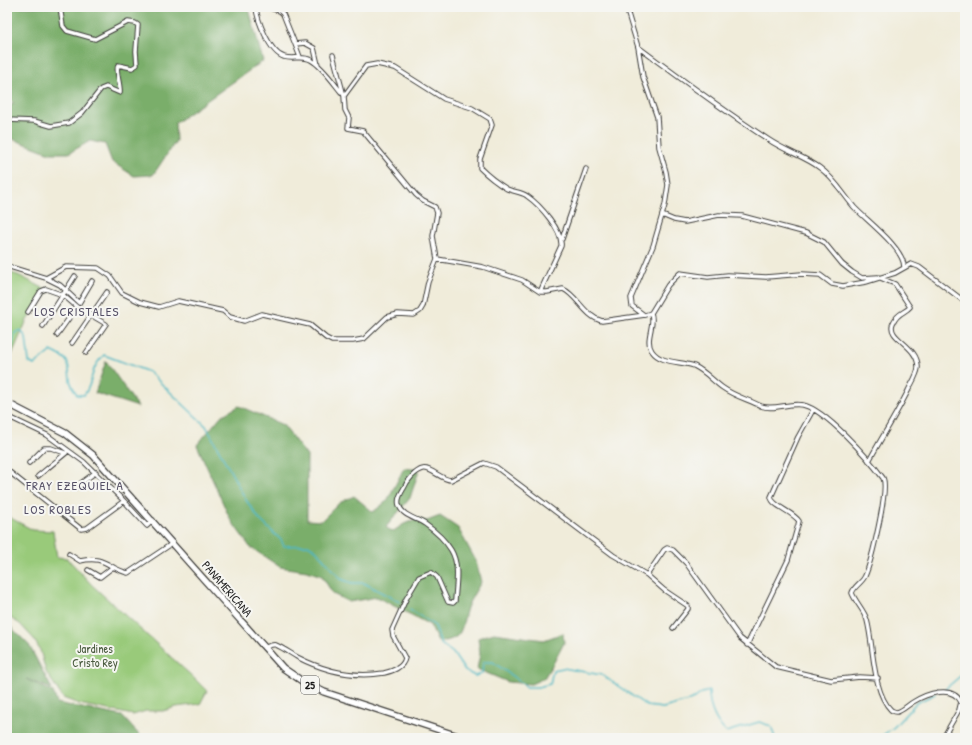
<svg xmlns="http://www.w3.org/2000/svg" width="972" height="745" viewBox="0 0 972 745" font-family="'Patrick Hand',sans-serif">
<rect width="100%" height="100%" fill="#f6f6f2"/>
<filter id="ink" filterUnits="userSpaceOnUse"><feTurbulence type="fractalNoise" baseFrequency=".025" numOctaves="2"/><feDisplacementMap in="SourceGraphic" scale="8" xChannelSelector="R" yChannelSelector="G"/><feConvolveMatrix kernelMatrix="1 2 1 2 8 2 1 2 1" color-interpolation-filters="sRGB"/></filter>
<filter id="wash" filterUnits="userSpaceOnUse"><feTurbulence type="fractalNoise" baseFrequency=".012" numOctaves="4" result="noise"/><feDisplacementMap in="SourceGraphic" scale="16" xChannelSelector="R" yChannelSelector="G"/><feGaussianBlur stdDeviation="0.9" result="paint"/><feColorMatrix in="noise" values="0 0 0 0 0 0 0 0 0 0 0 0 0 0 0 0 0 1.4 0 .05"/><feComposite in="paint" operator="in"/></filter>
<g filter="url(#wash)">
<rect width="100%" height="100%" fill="#f0ecda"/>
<path fill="#99ca7a" stroke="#5a734b" d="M7,272L18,275L49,291L27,320L7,366Z
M7,516L33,530L53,531L57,557L67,558L92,585L194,678L207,691L200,704L176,707L163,711H146L133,715L79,704L63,698L46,672L40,650L33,638L20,624L7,616Z"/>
<path fill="#7aae6a" stroke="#4b6543" d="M9,7H239L249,9L263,61L175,123L176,141L153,175L134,176L112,162L105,144L90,141L69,153H50L7,137V106L14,104L7,94V21L12,17Z
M106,361L138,407L95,393Z
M239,406L283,425L307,456V520L321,521L339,503L354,496L373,512L387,501L404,468L419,470L410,498L386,527L392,532L404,524L416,519L427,521L440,516L458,528L476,561L481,582C476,591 470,599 467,608C460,630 465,639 438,642L430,625L377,597L349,602L333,594L322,576L307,571L280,567L250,547L230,519L197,445L221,416Z
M7,623L29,645L52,689L26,679L53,692L57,703L122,716L142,738H7Z
M494,633L544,640L563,633L564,643L554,662L544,678L531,684L508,682L477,669L480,654L478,638Z"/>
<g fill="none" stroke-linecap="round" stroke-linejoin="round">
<path stroke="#4bb8c5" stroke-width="1.5" d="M7,358L12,347L15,333L20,330L26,337L29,362L34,365L51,351C71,360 68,362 70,380C71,385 75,391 77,395H84C95,381 88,370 104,355L149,372L206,426L246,500L260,520L281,540L284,546L308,545L316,550L341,579L352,583H364L400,602
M410,609L435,626L441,644L453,653L465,671L475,676L482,673L483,662H493L527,687H538L550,684L553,670L563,668L602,675L647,706L663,708L692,700L702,693L709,691C709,707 715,721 726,732L759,722L771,726L775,738
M944,690L965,672
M879,738L894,727L916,703L935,694"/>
</g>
</g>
<g filter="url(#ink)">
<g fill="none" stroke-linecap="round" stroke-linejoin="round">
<defs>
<path id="street" d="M256,7C257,20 270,53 284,57C293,60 302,55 311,60C322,66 333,82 341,92
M267,7L280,11L283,14L295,44L305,43L314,48L318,65
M629,7L628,14L638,47L643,77L657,117L659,147L666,172L668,185L665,205L653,246L631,298L632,306L644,315
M295,44L300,57
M638,47C681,79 724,111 769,140C785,151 806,157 820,168C834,178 843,194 854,207C867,221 904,248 904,267
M333,55L344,96L345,110L349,118L348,128L363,131L416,195L423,201L435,207L437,213L433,236L437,259
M344,96L366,66L377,64L395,68L444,99L472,108L490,119L492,125L480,159V168C488,176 497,183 507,189C514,192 522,192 527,196C540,205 563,231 561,246L540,292
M7,120L34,121L51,126L69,123L82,113L101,89L106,87L120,93C121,84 115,72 118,65L132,68L137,65L136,51L138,25L135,23L128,22L95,39L67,31L63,26L60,7
M662,215L674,220L685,222L719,215L742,216L806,233L824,242L842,264L852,272L862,278L878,277L895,284L910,307C905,313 898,312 893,323C886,339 919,345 918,368C917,376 911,384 908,391C896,415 882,437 869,461
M562,239L586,169
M7,266L46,278L66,267L98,268L110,276L122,293L140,302L159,307L178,301L223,311L230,317L244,321L262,314L310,325L326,338L332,341H353L364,339L387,317L398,314L414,315L420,311L423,306L428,282L437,259L483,267L522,280L540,292H547L563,289C577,295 584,316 602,321L645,315L651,313C656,325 644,339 652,351C661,364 681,361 694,366C705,371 713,381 723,388C734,396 749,400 761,406C774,411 789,402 803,405C826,410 869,459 883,478C889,489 871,563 865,576C862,583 854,586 852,593C856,603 864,610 867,620C874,646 872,691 891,710C893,711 894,712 897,712C902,711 908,705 913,702C926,694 952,684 961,702L959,710L943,738
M46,278L60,285L79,303L92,281
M28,312L41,291L46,289L63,295L77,307L106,324L86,353
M651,313L668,285L680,273L708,277L728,275L766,277L802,274L820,275L832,284L843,286L866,282L895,273L911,264L919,267L965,302
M43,326L75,276
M57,335L77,307
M72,343L107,292
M7,416L47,435L84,462L124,501
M29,463L44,448H51L65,453
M7,470L81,529L87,528L124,501L147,526L153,520
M38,476L66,453
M73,489L96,472
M69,554L80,561C105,555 107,568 128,573L173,543
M88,570L100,577L113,567
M647,575L664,550L667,548L673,550L686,563L740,638L776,667L831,680L860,677L878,678
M747,645L788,560L798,525L799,521C792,511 772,506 771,497L798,437L813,410
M264,648C268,646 271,644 276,645C283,648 290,653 297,657C324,671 354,678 384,673C392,671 403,668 405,658L393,636L392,630L406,599L419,577L431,572L437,577L448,602L453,603L455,601C456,584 460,565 451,550C445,540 435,531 425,524C416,518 402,516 399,505C397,499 401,493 404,488C407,481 415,471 423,469C430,467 442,480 451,480L484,463L496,467L613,555L647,575L664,590L688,606V609L673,628"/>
<path id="primary" d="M7,403L65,433L93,455L283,668L302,681L324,692L464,738"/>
</defs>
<use href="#street" stroke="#3c3b38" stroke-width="5.5"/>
<use href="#primary" stroke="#3c3b38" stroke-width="8"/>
<use href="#street" stroke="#fff" stroke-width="3.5"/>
<use href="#primary" stroke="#fff" stroke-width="5.5"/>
</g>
</g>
<g text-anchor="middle" stroke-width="4" stroke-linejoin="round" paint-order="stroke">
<rect fill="#f6f6f2" stroke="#5d5d5c" stroke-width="1" x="301" y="676" width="18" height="18" rx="3"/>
<g font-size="11" font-weight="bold" fill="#1c1c1c">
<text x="310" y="689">25</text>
</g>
<g font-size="12" fill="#1c1c1c" stroke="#f6f6f2">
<text transform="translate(227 589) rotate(49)" y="4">PANAMERICANA</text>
</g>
<g font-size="12" fill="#48593d" stroke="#f6f6f2">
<text x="95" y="653">Jardines<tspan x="95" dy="14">Cristo Rey</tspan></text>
</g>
<g font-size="13" letter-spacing="1" fill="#555066" stroke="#f6f6f2">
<text x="77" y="316">LOS CRISTALES</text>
<text x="75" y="490">FRAY EZEQUIEL A</text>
<text x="58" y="514">LOS ROBLES</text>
</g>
</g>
<rect width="972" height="745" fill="none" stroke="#f6f6f2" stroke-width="24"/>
</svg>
